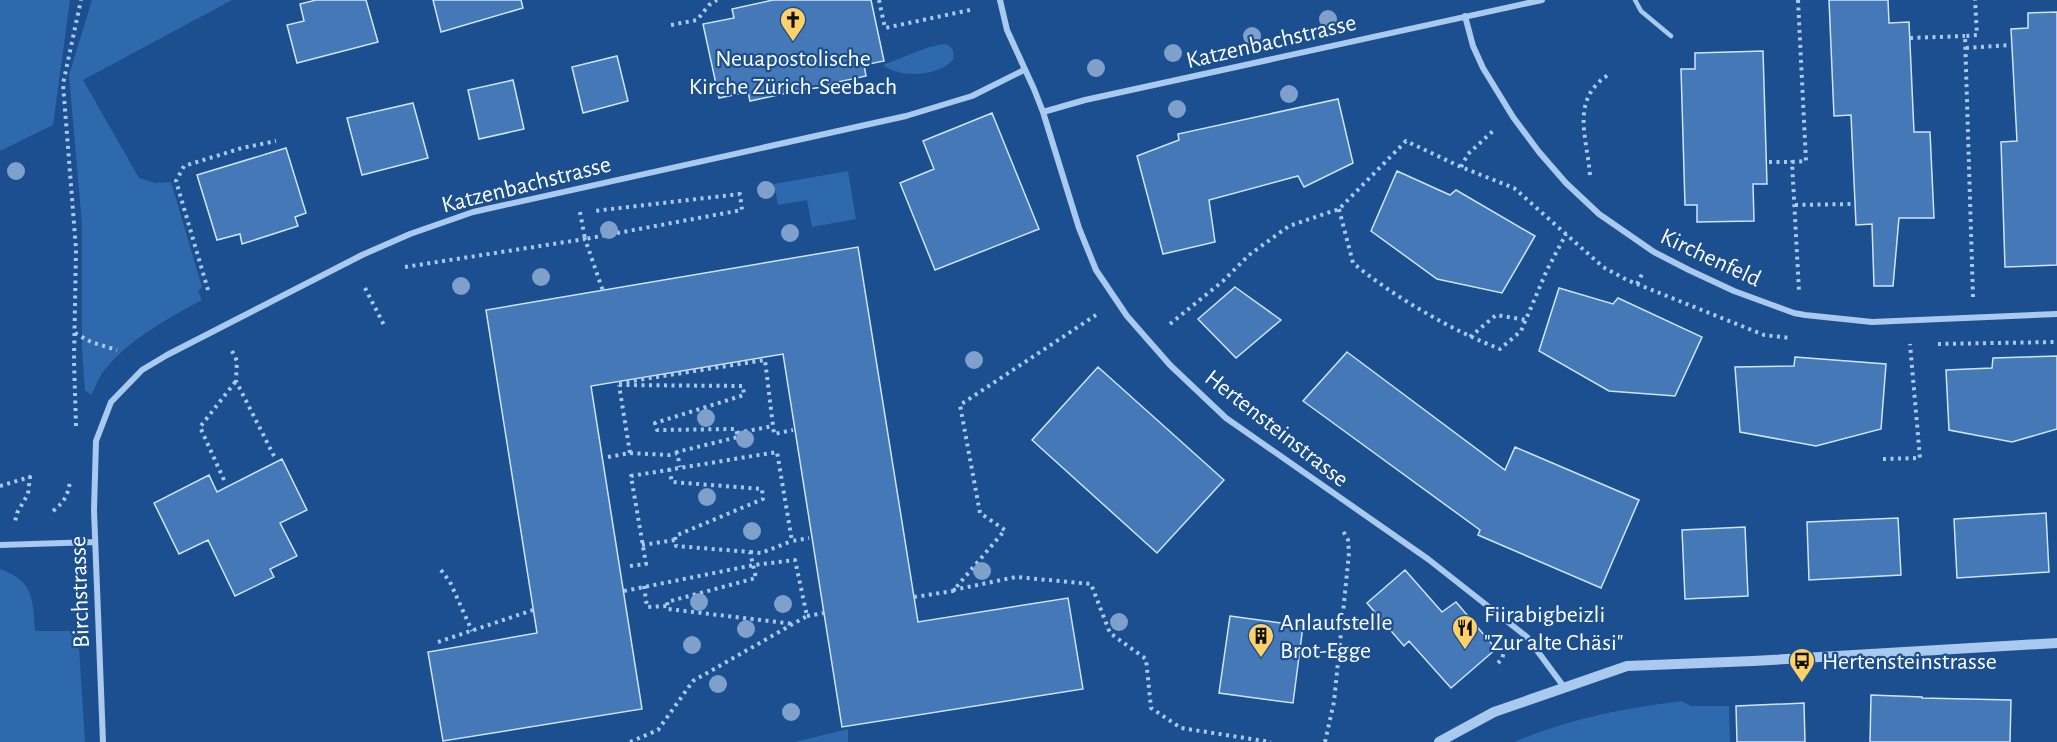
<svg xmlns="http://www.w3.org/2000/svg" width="2057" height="742" viewBox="0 0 2057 742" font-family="'Alegreya Sans',sans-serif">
<rect width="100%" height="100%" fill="#1b4f8f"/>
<path fill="#2e69ad" d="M0,0H70L53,125L0,151Z
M92,0H232L83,80L139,178L155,183L171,182L202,287L198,291L202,300C167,319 125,341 101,375C97,381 95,389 91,395L85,390L84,378L82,347V225L69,75Z
M944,44C953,46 955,51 953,60C938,76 901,79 883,65L929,47Z
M848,171L856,219L812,227L807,200L778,205L774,184Z
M0,569C34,581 33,600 35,631H78L85,742H0Z
M1682,701L1691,706H1729L1730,742H1514C1568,719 1624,708 1682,701Z
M848,729V742H795Z"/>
<path fill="#4478b7" stroke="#cfe3fa" stroke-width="1.5" d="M316,0H366L378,42L297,63L287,25L304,21L300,4Z
M433,0H521L523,8L441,32Z
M773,0H871L884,61L864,65L866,76L750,101L748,92L719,98L703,24L734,18L732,9Z
M1829,0H1888L1889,23L1909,22L1914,132H1930L1934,218H1899L1893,286H1874L1872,224L1856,225L1851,115L1834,116Z
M2057,12V265L2005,267L2001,142L2017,141L2011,29L2028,28V13Z
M1763,51L1767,184H1753L1754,221L1697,222V205H1685L1681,69H1695V53Z
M617,56L628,101L583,113L572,67Z
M513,80L524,129L479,139L468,90Z
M1338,99L1353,163L1304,187L1298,176L1209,200L1215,242L1163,254L1137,156L1179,140L1178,134Z
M413,103L428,158L362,175L347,118Z
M992,113L1039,229L935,270L900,183L934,169L923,141Z
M286,148L306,213L295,217L298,226L242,244L240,234L217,240L197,175Z
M1397,171L1450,195L1456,190L1535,236L1502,293L1437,279L1371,231Z
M858,247L918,622L1068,598L1083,689L842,727L783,354L591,386L642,709L443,741L428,652L537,633L486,310Z
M1235,287L1281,320L1236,358L1198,319Z
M1559,288L1613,304L1618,298L1702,337L1675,396L1609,391L1539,351Z
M1347,352L1505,470L1515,447L1639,500L1601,588L1478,535L1480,530L1303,401Z
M2057,356V429L2012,442L1949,430L1946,370L1992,368L1993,358Z
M1795,357L1886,364L1881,429L1816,446L1740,432L1735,367L1794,366Z
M1098,367L1224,480L1157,553L1032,440Z
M282,459L307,510L280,523L297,556L270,569L274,577L235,596L208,540L179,554L154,503L209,475L217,492Z
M2046,513L2049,572L1957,578L1954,519Z
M1898,518L1901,575L1809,580L1807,522Z
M1745,527L1748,596L1685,599L1682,530Z
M1405,570L1442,612L1456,602L1496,649L1451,688L1409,641L1404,646L1367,603Z
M1230,616L1303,626L1293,703L1219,693Z
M1871,695L1922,697V698L2011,700L2010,742H1870Z
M1804,703L1805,742H1737L1736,706Z"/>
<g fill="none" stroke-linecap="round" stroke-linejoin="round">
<path stroke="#a9c9ee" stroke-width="4" stroke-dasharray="3 4.5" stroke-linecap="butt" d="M879,0L885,28L970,10
M1798,0L1806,161L1792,162L1799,291
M671,25L697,20L709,5L717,0
M1910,38L1965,36
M1966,48L2012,45
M1769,162H1792
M1461,167L1468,154L1494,130
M1590,175C1587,137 1570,100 1608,75
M1795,205L1852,204
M1339,209L1353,263C1394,297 1451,330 1500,349L1521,331L1547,270L1566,234
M580,212L585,239L742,210L740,194L594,211
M405,267L585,239L603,291
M1637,284L1643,272
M365,288L385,327
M208,290L176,181L184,166L242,148L276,141
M1973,297L1965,36L1977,35L1975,0
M1170,324L1223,281L1249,255L1289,226L1339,209L1406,141L1461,167L1514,188L1603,267L1627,280L1764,335L1790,338
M75,333L91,342L117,350
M1470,337L1496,315L1526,320
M1938,344L2057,342
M232,351L237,361L236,381L274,456
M619,383L765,360L774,434L793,430
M619,385L743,386L744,395L655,423L657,430L736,429L738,437L677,452L680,467
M76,426L74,360L76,249L63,84L81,0
M737,433L773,426
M630,453L669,455L677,453
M608,457L630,453L619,385
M1883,459L1920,458L1910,344
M669,469L672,482L762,489L763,499L675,536L676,546L750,552L756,578L667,602L668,609L794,624
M224,480L200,427L236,381
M0,486L30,477L28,494L17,513L15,522
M53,511C64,502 68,496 70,481
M642,545L675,540
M750,552L761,553L792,541
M630,566L646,564L631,476L777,452L792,541L809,538
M441,570L450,582L472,631
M644,586L647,607L667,606
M953,590L1016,577L1091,584L1110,633L1146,659L1151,708L1181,728L1271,742
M624,591L754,565L795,560L807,616L693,681L658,730L630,742
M914,597L953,591L1005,530L980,513L960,405L1096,315
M807,616L824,613
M438,642L533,610
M1498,663L1502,659L1505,648
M1325,742L1334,702L1349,553L1348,540L1342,529"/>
<path stroke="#a9c9ee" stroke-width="4.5" d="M1635,0L1641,11L1671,36"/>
<path stroke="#a9c9ee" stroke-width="6" d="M1000,0L1007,30L1034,89L1043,112L1079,228L1096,270L1127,316L1170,365L1226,418L1428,559L1527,637L1564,687
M1465,16L1473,46L1483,68L1513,117L1539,152L1566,183L1599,214L1654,252L1689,270L1734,291L1794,313L1805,315L1872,322L2057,314
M1043,112L1085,100L1542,0
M0,545L95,542
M103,742L94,510L96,441L111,402L142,370L167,355L362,255L410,234L473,212L906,116L972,96L1024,70"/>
<path stroke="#a9c9ee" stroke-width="10" d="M1439,742L1494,712L1627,666L1753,661L2057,643"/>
</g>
<g fill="#7ea0ca">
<circle cx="1328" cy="19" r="9"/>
<circle cx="1252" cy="36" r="9"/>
<circle cx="1173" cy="53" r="9"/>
<circle cx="1096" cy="68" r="9"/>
<circle cx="1289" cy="94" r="9"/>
<circle cx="1177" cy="109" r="9"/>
<circle cx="16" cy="171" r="9"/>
<circle cx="766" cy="190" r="9"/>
<circle cx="609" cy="230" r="9"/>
<circle cx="790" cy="233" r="9"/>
<circle cx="541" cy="277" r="9"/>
<circle cx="461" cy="286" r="9"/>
<circle cx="974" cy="360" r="9"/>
<circle cx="706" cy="418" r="9"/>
<circle cx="745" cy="439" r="9"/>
<circle cx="707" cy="497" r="9"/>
<circle cx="752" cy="531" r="9"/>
<circle cx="982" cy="571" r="9"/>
<circle cx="699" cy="602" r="9"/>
<circle cx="783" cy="604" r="9"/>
<circle cx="1119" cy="622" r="9"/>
<circle cx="746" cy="629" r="9"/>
<circle cx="692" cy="645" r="9"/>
<circle cx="718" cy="684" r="9"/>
<circle cx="791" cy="712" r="9"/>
</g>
<defs>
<symbol id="church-pin" viewBox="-11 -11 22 30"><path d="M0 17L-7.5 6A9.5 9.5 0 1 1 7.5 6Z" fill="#ffd166" stroke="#1b4f8f"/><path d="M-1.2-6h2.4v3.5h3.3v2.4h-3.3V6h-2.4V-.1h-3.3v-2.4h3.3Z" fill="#111"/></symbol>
<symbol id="restaurant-pin" viewBox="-11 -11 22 30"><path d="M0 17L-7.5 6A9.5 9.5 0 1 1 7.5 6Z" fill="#ffd166" stroke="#1b4f8f"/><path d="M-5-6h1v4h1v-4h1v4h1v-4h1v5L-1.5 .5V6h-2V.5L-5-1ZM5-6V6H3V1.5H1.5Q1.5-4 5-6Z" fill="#111"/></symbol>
<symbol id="building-pin" viewBox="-11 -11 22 30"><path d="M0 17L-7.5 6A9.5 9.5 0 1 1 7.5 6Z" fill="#ffd166" stroke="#1b4f8f"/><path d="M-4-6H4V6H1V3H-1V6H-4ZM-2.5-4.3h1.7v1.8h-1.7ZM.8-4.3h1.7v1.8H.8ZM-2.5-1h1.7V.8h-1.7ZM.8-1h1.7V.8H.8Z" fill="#111"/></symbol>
<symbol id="bus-pin" viewBox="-11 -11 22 30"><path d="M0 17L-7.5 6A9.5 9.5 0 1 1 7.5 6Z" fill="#ffd166" stroke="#1b4f8f"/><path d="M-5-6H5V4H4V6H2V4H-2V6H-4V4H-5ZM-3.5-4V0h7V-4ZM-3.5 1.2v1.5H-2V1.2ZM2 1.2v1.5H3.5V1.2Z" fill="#111"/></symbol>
</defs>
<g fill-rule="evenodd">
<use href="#church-pin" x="778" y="5" width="30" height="40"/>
<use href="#restaurant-pin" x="1450" y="613" width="30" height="40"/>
<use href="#building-pin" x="1246" y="621" width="30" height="40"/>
<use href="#bus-pin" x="1787" y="646" width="30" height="40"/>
</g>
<g text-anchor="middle" stroke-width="4.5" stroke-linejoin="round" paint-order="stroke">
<g font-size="24" fill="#fff" stroke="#1b4f8f">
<text transform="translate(1271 41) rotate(-13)" y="8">Katzenbachstrasse</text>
<text transform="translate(526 184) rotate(-14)" y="8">Katzenbachstrasse</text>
<text transform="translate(1711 257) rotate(25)" y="8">Kirchenfeld</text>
<text transform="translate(1277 428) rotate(38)" y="8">Hertensteinstrasse</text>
<text transform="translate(79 592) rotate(-92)" y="8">Birchstrasse</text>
</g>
<g font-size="24" fill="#fff" stroke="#1b4f8f" text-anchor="start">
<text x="793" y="66" text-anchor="middle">Neuapostolische<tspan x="793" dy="28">Kirche Zürich-Seebach</tspan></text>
<text x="1484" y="622">Fiirabigbeizli<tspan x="1484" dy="28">"Zur alte Chäsi"</tspan></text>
<text x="1280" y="630">Anlaufstelle<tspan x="1280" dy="28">Brot-Egge</tspan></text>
<text x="1822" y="669">Hertensteinstrasse</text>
</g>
</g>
</svg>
